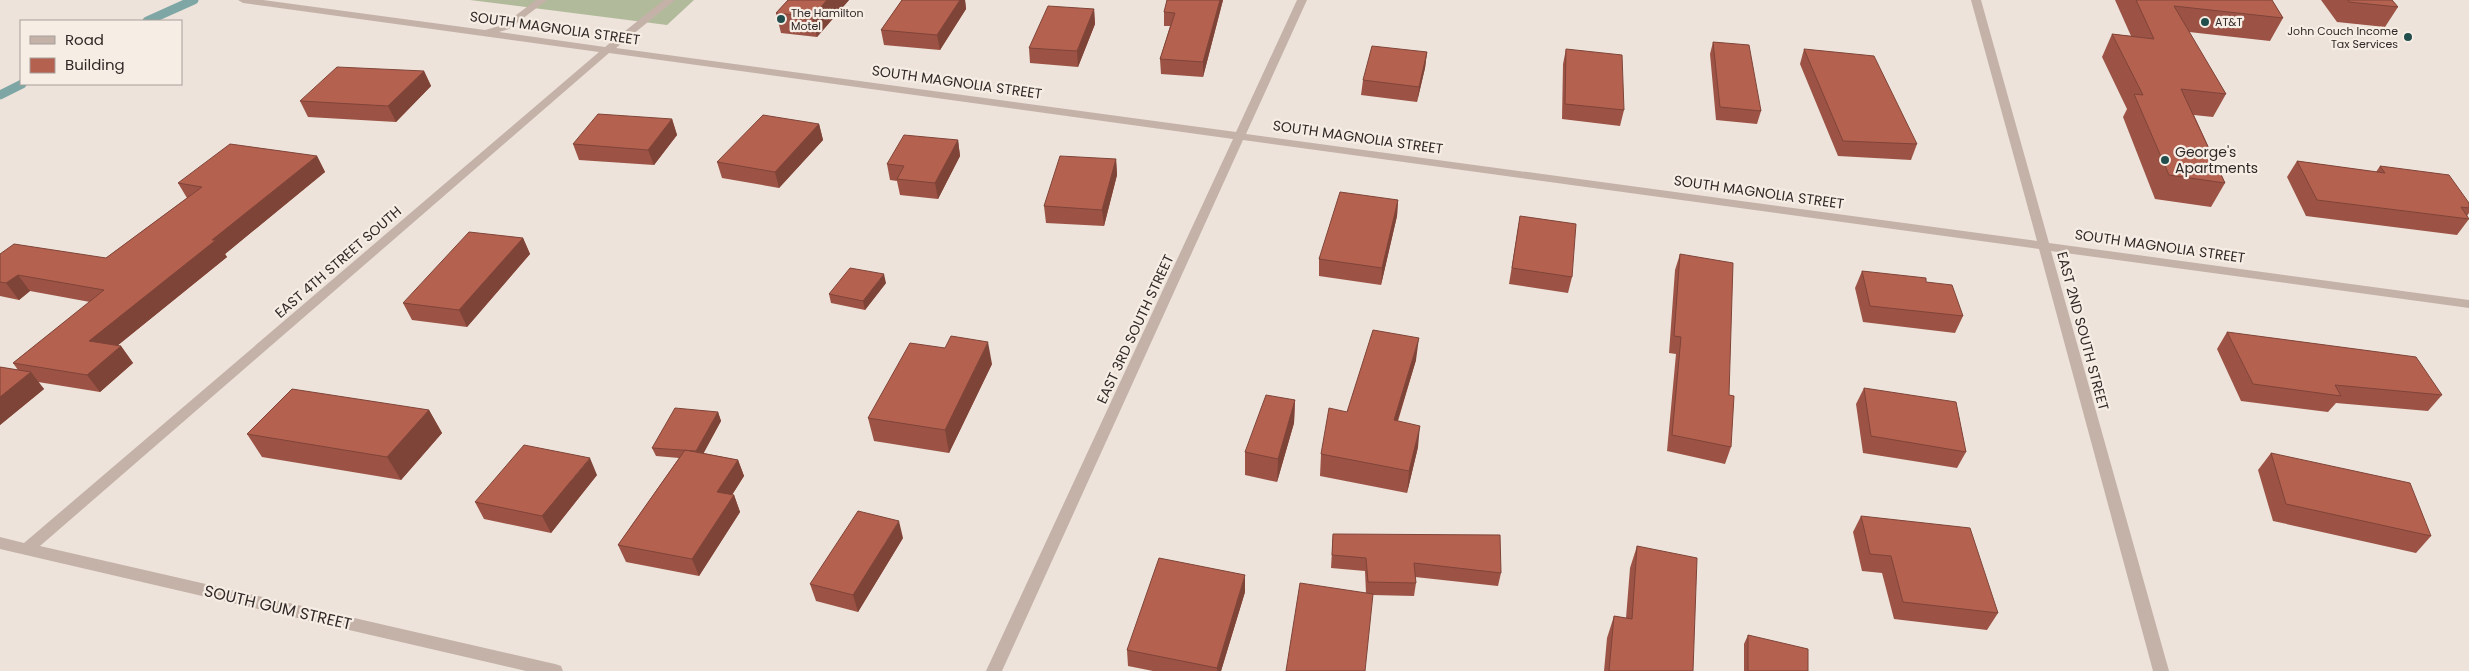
<svg xmlns="http://www.w3.org/2000/svg" width="2469" height="671" viewBox="0 0 2469 671" font-family="Poppins,sans-serif">
<rect width="100%" height="100%" fill="#ede3da"/>
<path fill="#b2ba9c" d="M470,0H694L667,25Z"/>
<g fill="none" stroke-linecap="round" stroke-linejoin="round">
<path stroke="#7da6a5" stroke-width="9" d="M147,21L194,0
M0,95L22,84"/>
<path fill="#c4b2a8" fill-rule="evenodd" d="M238,0H263L485,30L503,25L536,0H547L509,29L499,32L605,47L664,0H675L616,48L1236,132L1297,0H1307L1246,134L2037,241L1971,0H1981L2049,243L2469,300V308L2051,251L2169,671H2153L2039,249L1243,140L1002,671H986L1233,139L609,53L40,546L555,664L561,666L563,671H526L0,549V537L24,543L599,52L243,3Z"/>
</g>
<path fill="#9c5345" d="M788,0H849L817,37L781,33L776,13Z
M902,0H965L966,9L940,50L884,45L881,30Z
M1167,0H1223L1203,77L1161,74L1160,59L1170,26H1164V12Z
M2115,0H2272L2283,18L2270,41L2189,32L2226,94L2213,117L2194,115L2225,183L2211,207L2155,199L2123,117L2127,109L2102,57L2112,34L2131,36Z
M2321,0H2392L2398,7L2385,27L2337,22Z
M1094,9L1095,24L1078,67L1030,63L1029,48Z
M1713,42L1761,111L1757,124L1716,120L1710,54Z
M1566,49L1624,110L1620,126L1562,119L1563,64Z
M1804,49L1917,144L1911,160L1838,156L1800,64Z
M1427,52L1425,68L1417,102L1361,95L1363,80Z
M424,71L431,86L396,122L308,117L300,101Z
M672,119L677,135L654,165L579,160L573,144Z
M819,124L823,140L779,188L722,178L717,162Z
M958,140L960,156L938,199L900,195L897,181L890,180L887,164Z
M317,156L325,172L225,254L227,257L117,346H121L133,363L100,392L38,382L44,389L0,425V367L18,370L13,363L90,302L30,291L19,300L0,296V254L106,258L187,198L178,183Z
M1116,159L1117,175L1104,226L1046,223L1044,206Z
M2297,161L2376,172L2380,166L2469,203V213L2467,216L2469,219L2457,235L2306,216L2287,177Z
M1398,200L1397,216L1381,285L1319,276V259Z
M1520,216L1572,277L1568,293L1509,284Z
M523,238L530,254L467,327L412,320L403,303Z
M1680,254L1729,395L1731,447L1725,464L1667,451L1676,354L1669,353L1675,270Z
M1862,271L1926,282L1963,316L1955,333L1863,322L1855,288Z
M886,283L865,310L831,303L829,294Z
M2227,332L2442,395L2428,411L2336,403L2328,412L2241,401L2217,349Z
M1416,360L1398,421L1418,447L1407,493L1320,476L1321,454L1347,412Z
M992,364L949,453L874,441L868,418Z
M1864,388L1966,452L1957,468L1863,453L1856,404Z
M1295,400L1294,423L1277,482L1245,475V452Z
M429,410L442,433L401,480L262,457L247,434Z
M718,412L721,421L703,453L738,460L744,476L732,495H734L740,512L699,576L626,562L618,545L679,458L656,456L652,448Z
M2271,453L2431,536L2416,553L2273,521L2258,470Z
M597,475L551,533L484,519L475,502Z
M1861,516L1998,613L1987,630L1894,619L1882,573L1862,571L1853,532Z
M1333,534L1501,573L1498,586L1415,577L1416,583L1414,596L1373,595L1366,593L1365,571L1331,568Z
M903,538L858,612L816,601L810,584Z
M1637,546L1693,671H1604L1607,638L1614,616L1626,618L1630,568Z
M1245,592L1221,671H1153L1128,666L1127,650Z
M1748,635L1808,671H1744V644Z"/>
<path fill="#7f4438" d="M827,0H849L817,37L812,17Z
M960,0H965L966,9L940,50L937,35Z
M1220,0H1223L1203,77V62Z
M1094,9L1095,24L1078,67L1077,51Z
M1427,52L1425,68L1417,102L1419,87Z
M424,71L431,86L396,122L388,106Z
M672,119L677,135L654,165L648,150Z
M819,124L823,140L779,188L775,172Z
M958,140L960,156L938,199L935,183Z
M317,156L325,172L225,254L227,257L102,358L89,341L212,240Z
M1116,159L1117,175L1104,226L1102,210Z
M1398,200L1397,216L1381,285L1382,268Z
M523,238L530,254L467,327L459,310Z
M884,274L886,283L865,310L863,301Z
M18,275L30,291L19,300L6,283Z
M1419,338L1416,360L1391,442L1394,420Z
M988,342L992,364L949,453L945,430Z
M121,346L133,363L100,392L87,375Z
M31,372L44,389L0,425V397Z
M1295,400L1294,423L1277,482L1278,459Z
M429,410L442,433L401,480L387,457Z
M718,412L721,421L700,460L696,451Z
M1420,426L1418,447L1407,493L1409,471Z
M590,458L597,475L551,533L542,516Z
M738,460L744,476L723,509L717,492Z
M734,495L740,512L699,576L692,559Z
M899,521L903,538L858,612L853,595Z
M1245,575V592L1221,671H1217V668Z"/>
<path fill="#b56150" stroke="#7f4438" d="M788,0H827L812,17L776,13Z
M902,0H960L937,35L881,30Z
M1167,0H1220L1203,62L1160,59L1175,13L1164,12Z
M2136,0H2272L2283,18L2174,6L2226,94L2181,89L2225,183L2169,175L2134,94L2143,95L2112,34L2154,39Z
M2348,0H2392L2398,7L2349,2Z
M1048,6L1094,9L1077,51L1029,48Z
M1713,42L1749,45L1761,111L1720,107Z
M1372,46L1427,52L1419,87L1363,80Z
M1566,49L1622,55L1624,110L1565,104Z
M1804,49L1874,56L1917,144L1843,141Z
M337,67L424,71L388,106L300,101Z
M598,114L672,119L648,150L573,144Z
M763,115L819,124L775,172L717,162Z
M904,135L958,140L935,183L897,179L904,166L887,164Z
M230,144L317,156L212,240H216L89,341L121,346L87,375L13,363L104,290L18,275L6,283L0,282V254L14,244L106,258L202,187L178,183Z
M1060,156L1116,159L1102,210L1044,206Z
M2297,161L2385,173L2380,166L2449,175L2469,203V208L2461,207L2469,219L2317,200Z
M1340,192L1398,200L1382,268L1319,259Z
M1520,216L1576,224L1572,277L1512,268Z
M469,232L523,238L459,310L403,303Z
M1680,254L1733,263L1729,395L1734,396L1731,447L1672,435L1681,337L1674,336Z
M850,268L884,274L863,301L829,294Z
M1862,271L1926,278V282L1952,285L1963,316L1870,306Z
M1373,330L1419,338L1394,420L1420,426L1409,471L1321,454L1329,408L1347,412Z
M2227,332L2416,357L2442,395L2335,385L2341,396L2253,384Z
M951,336L988,342L945,430L868,418L910,343L945,348Z
M0,367L31,372L0,397Z
M1864,388L1956,402L1966,452L1871,436Z
M292,389L429,410L387,457L247,434Z
M1266,395L1295,400L1278,459L1245,452Z
M675,408L718,412L696,451L652,448Z
M524,445L590,458L542,516L475,502Z
M685,450L738,460L717,492L734,495L692,559L618,545Z
M2271,453L2410,483L2431,536L2286,504Z
M858,511L899,521L853,595L810,584Z
M1861,516L1970,528L1998,613L1903,602L1891,556L1870,554Z
M1333,534L1500,535L1501,573L1414,563L1416,583L1368,582L1366,558L1332,555Z
M1637,546L1697,558L1693,671H1609L1614,616L1632,619Z
M1159,558L1245,575L1217,668L1127,650Z
M1300,583L1373,594L1365,671H1286Z
M1748,635L1808,649V671H1748Z"/>
<g fill="#224d4d" stroke="#f6ede5" stroke-width="2">
<circle cx="781" cy="19" r="5"/>
<circle cx="2205" cy="22" r="5"/>
<circle cx="2408" cy="37" r="5"/>
<circle cx="2165" cy="160" r="5"/>
</g>
<g text-anchor="middle" stroke-width="4.5" stroke-linejoin="round" paint-order="stroke">
<g font-size="11" fill="#312927" stroke="#f6ede5" text-anchor="start">
<text x="791" y="17">The Hamilton<tspan x="791" dy="13">Motel</tspan></text>
<text x="2215" y="26">AT&amp;T</text>
<text x="2398" y="35" text-anchor="end">John Couch Income<tspan x="2398" dy="13">Tax Services</tspan></text>
</g>
<g font-size="14" fill="#312927" stroke="#f6ede5">
<text transform="translate(555 28) rotate(8)" y="5">SOUTH MAGNOLIA STREET</text>
<text transform="translate(957 82) rotate(8)" y="5">SOUTH MAGNOLIA STREET</text>
<text transform="translate(1358 137) rotate(8)" y="5">SOUTH MAGNOLIA STREET</text>
<text transform="translate(1759 192) rotate(8)" y="5">SOUTH MAGNOLIA STREET</text>
<text transform="translate(2160 246) rotate(8)" y="5">SOUTH MAGNOLIA STREET</text>
<text transform="translate(338 262) rotate(-41)" y="5">EAST 4TH STREET SOUTH</text>
<text transform="translate(1135 329) rotate(-65)" y="5">EAST 3RD SOUTH STREET</text>
<text transform="translate(2083 331) rotate(75)" y="5">EAST 2ND SOUTH STREET</text>
</g>
<g font-size="14" fill="#312927" stroke="#f6ede5" text-anchor="start">
<text x="2175" y="157">George's<tspan x="2175" dy="16">Apartments</tspan></text>
</g>
<g font-size="16" fill="#312927" stroke="#f6ede5">
<text transform="translate(278 607) rotate(13)" y="6">SOUTH GUM STREET</text>
</g>
</g>
<rect x="20" y="20" width="162" height="65" fill="#f6ede5" stroke="#a79f99"/>
<rect x="30" y="36" width="25" height="8" fill="#c4b2a8" stroke="#a79f99"/>
<text x="65" y="45" font-size="15" fill="#312927">Road</text>
<rect x="30" y="58" width="25" height="15" fill="#b56150" stroke="#a79f99"/>
<text x="65" y="70" font-size="15" fill="#312927">Building</text>
</svg>
